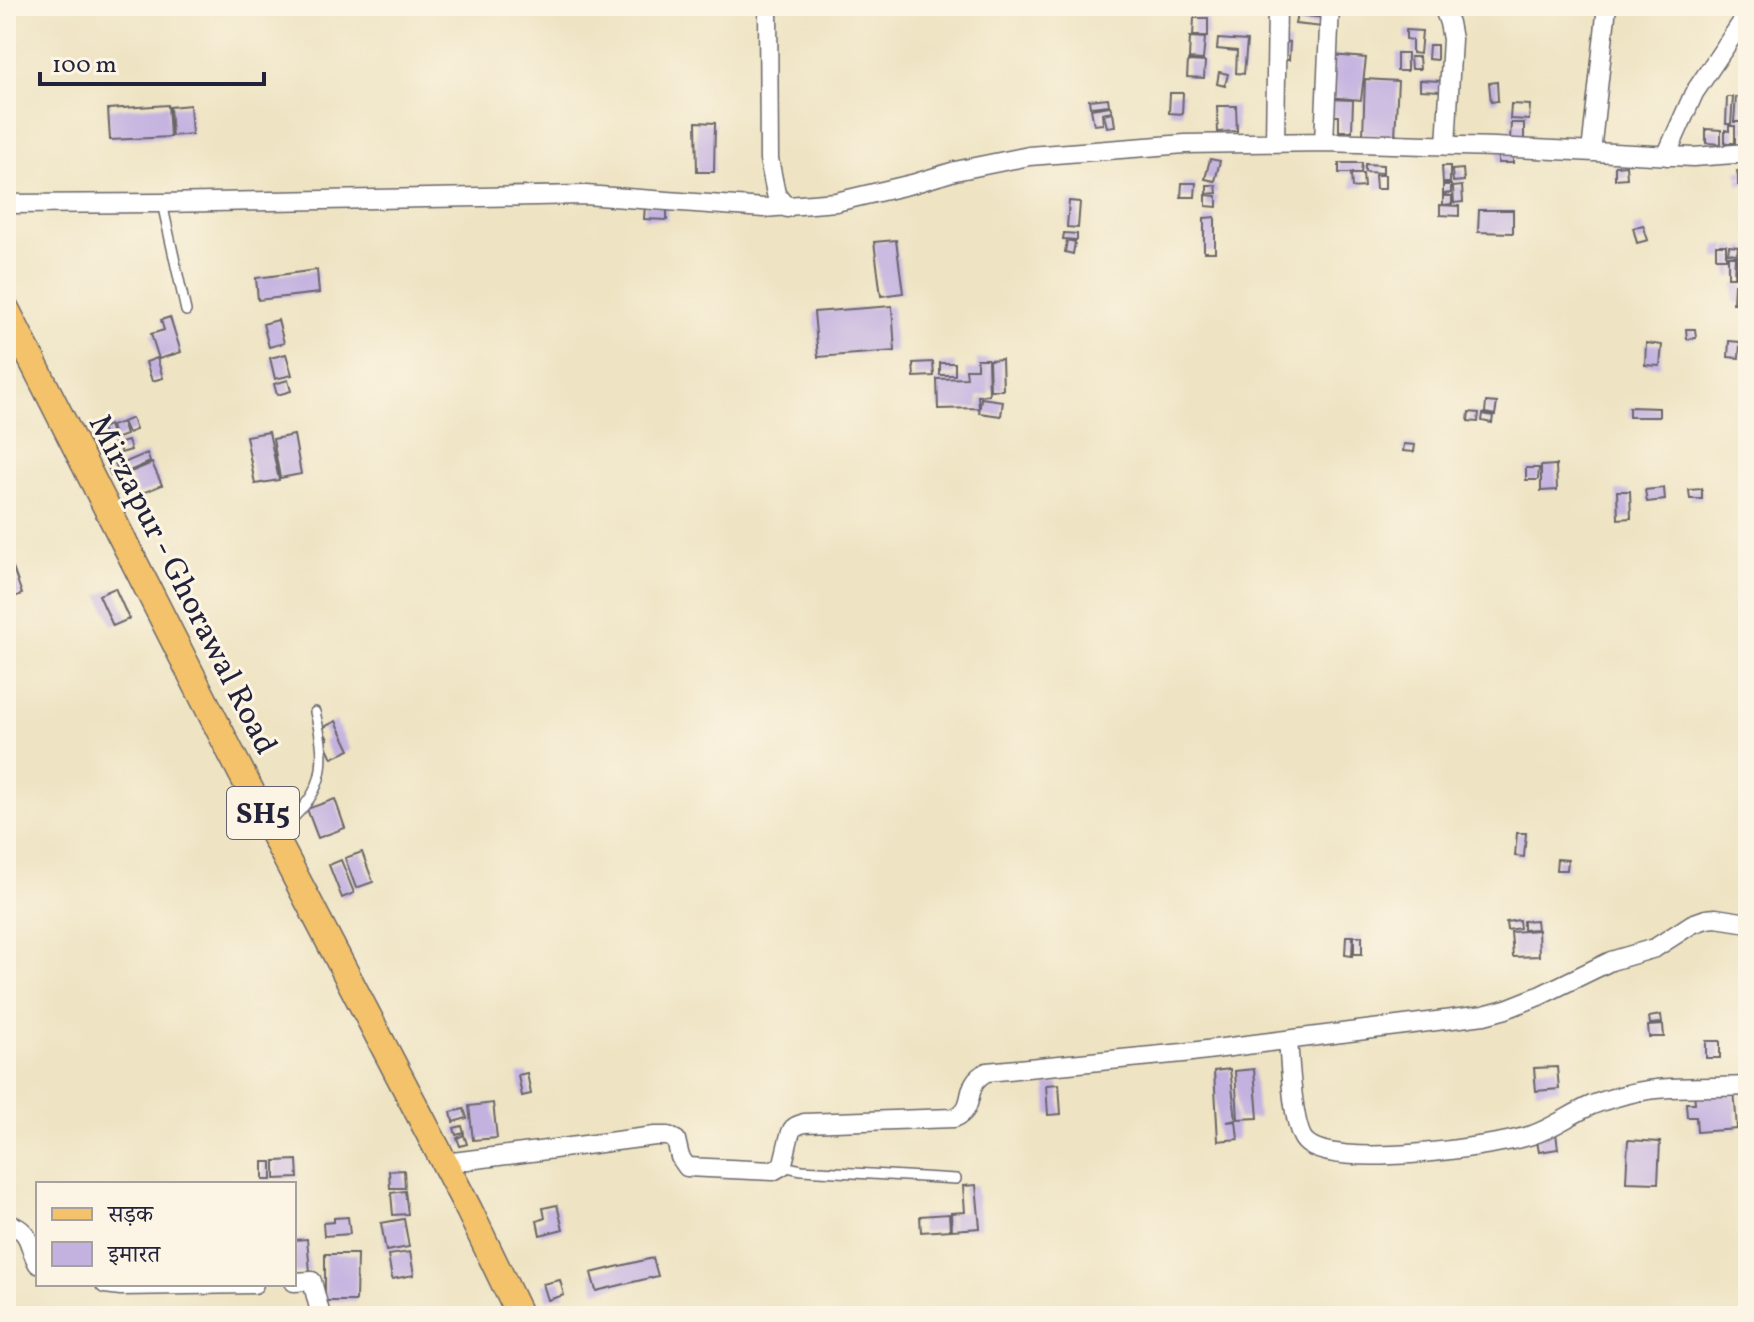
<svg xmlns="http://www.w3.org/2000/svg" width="1754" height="1322" viewBox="0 0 1754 1322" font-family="Vollkorn,'Noto Serif Devanagari',serif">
<rect width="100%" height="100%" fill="#fcf5e5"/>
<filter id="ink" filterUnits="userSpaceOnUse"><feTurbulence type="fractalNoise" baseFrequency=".0125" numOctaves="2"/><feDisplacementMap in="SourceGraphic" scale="16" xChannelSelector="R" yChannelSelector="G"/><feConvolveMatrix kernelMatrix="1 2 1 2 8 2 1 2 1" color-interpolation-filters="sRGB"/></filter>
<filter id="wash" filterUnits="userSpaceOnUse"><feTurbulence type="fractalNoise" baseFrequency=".006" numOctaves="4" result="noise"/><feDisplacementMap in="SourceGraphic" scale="32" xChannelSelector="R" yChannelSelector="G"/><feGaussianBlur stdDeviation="1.8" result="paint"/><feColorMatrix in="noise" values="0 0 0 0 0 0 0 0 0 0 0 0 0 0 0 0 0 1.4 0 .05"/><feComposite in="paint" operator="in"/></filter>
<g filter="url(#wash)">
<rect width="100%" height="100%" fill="#eee3c2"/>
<g id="blocks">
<path fill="#c3b1e0" d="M1298,6H1303L1304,9L1314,10V6H1326L1325,17L1298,14Z
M1297,15L1325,18L1323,27L1295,24Z
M1194,18H1208V36H1193Z
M1406,30L1422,31L1420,54L1412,53V40L1406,39Z
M1190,37L1205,38L1203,60L1189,59Z
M1218,39L1247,41L1244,74L1236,73L1237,51L1217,49Z
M1279,41L1290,42L1289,60H1278Z
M1429,45H1437V60L1428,59Z
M1397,53H1407V71H1397Z
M1332,55L1366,58L1361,100L1328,97Z
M1410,57H1419L1420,69H1411Z
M1188,61L1205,62L1204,78L1187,77Z
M1219,72L1228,74L1225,86L1217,84Z
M1365,79L1398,81L1395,136L1363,135Z
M1420,80L1442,81V91L1420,90Z
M1497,82L1498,101L1491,102L1489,83Z
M1170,93H1183L1182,114L1169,113Z
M1727,97H1733L1731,124H1726Z
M1736,97L1743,98L1741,122H1734Z
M1108,98L1109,105L1090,107L1089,100Z
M1329,99L1353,100L1352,131H1339V116H1328Z
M1511,104L1530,105L1529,120L1510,119Z
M168,105L170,137L110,140L108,109Z
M190,105L192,134L172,136L170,107Z
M1110,106L1112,111L1102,113L1103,124L1094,125L1091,109Z
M1217,106H1236L1237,131L1218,132Z
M1113,113L1115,126L1107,127L1104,115Z
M1743,114H1748V132L1742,131Z
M696,122L715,123L714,172H697Z
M1511,123H1524V139H1510Z
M1729,126H1735V143H1725V130L1729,131Z
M1706,129L1721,130V144L1706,143Z
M1498,151H1513V163H1498Z
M1210,159L1220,161L1215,181L1205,179Z
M1339,163H1362L1361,173H1339Z
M1365,164L1383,165V173L1365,172Z
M1626,165L1627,178L1615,179V166Z
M1442,166H1450V183H1443Z
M1463,169L1464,181L1453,182L1452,170Z
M1747,169L1748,175L1738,177L1737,171Z
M1351,174H1363L1364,187L1352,188Z
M1375,175H1385V189H1376Z
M1748,178V185H1738V179Z
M1182,183H1196L1195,197H1181Z
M1207,185H1216L1217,193L1207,194Z
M1443,185H1451V193L1443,194Z
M1462,186L1463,202L1454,203L1453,187Z
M1206,195L1217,196V207L1206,206Z
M1443,196H1452V204L1443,205Z
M1069,201L1080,202L1078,228L1067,227Z
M645,205L667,206V220L644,219Z
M1440,205L1459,206V216L1440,215Z
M1479,210H1513V233L1478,232Z
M1215,217V252H1204V218Z
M1643,225L1648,240L1637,243L1633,228Z
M1064,233L1077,234V240L1063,239Z
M896,240L903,293L881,296L874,242Z
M1067,240L1075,242L1073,254L1065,252Z
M1716,245H1726V258H1716Z
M1729,246L1738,247L1737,254L1728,253Z
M1748,246V255H1741L1740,247Z
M1728,256H1735L1734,277H1728Z
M1737,256H1748V277H1736Z
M317,270L319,293L258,300L256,278Z
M1734,284H1744L1743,303H1733Z
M892,306L895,351L818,357L814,312Z
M170,317L181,352L159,359L151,334L164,330L161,320Z
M278,320L284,343L269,347L263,324Z
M1686,329H1695L1696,338L1687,339Z
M1729,341L1740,342L1739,358L1728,357Z
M1646,343L1662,345L1660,366L1645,365Z
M286,354L292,375L275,379L270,358Z
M157,358L163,378L152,381L146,362Z
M977,359H988L989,395L978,396L979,408L938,409L937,379L967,378L966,369H977Z
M1002,359L1003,390H990L989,360Z
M933,362L934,376L914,377L913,363Z
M940,363H955V375H940Z
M288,380L291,391L277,395L274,384Z
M981,398L1003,401L1001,416L979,413Z
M1486,402L1497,403L1495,415L1485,413Z
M1629,407L1659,408V417H1629Z
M1469,412L1479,413L1478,422L1468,421Z
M1483,414L1493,416L1492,423L1482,421Z
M132,418L136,430L128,433L123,422Z
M122,422L126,435L115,439L111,426Z
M109,425L115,444L108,447L102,428Z
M269,432L279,480L255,484L246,436Z
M294,435L301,474L280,478L273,439Z
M128,441L131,450L121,453L118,444Z
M1404,444L1415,445L1414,452L1403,451Z
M147,453L150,462L125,473L121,464Z
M114,460L119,473L111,476L107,463Z
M152,463L162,485L138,495L128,473Z
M1556,465L1557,490L1541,491V466Z
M1526,468H1539L1538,480H1526Z
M1664,488L1665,500L1647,502L1645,490Z
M1702,489V499H1690L1689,490Z
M1617,491H1630L1631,518L1618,519Z
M13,568L22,594L6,600V570Z
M115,588L129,619L113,626L99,595Z
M336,721L350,750L332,758L324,741L328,739L322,728Z
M335,799L345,828L318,838L307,809Z
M1517,833H1526L1524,857L1515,856Z
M362,852L373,882L356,888L345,858Z
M1557,859L1568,860L1567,870H1556Z
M341,860L354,893L342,898L329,865Z
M1519,920L1520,928L1507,930L1506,922Z
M1536,920L1537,929L1523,930V921Z
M1538,930L1539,956L1513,957L1511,932Z
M1346,936H1353L1352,956L1345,955Z
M1354,936H1362V954H1354Z
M1661,1015L1662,1023L1650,1024L1649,1017Z
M1663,1025L1664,1037H1649L1648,1026Z
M1706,1041H1720V1058H1706Z
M1557,1067L1559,1089L1536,1091L1534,1068Z
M1230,1069L1236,1120L1227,1122L1236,1121L1238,1139L1218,1141L1214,1071Z
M1254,1069L1258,1118L1238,1119L1235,1071Z
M527,1073L531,1094L522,1096L518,1075Z
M1059,1084L1061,1114L1048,1115L1046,1085Z
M1734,1089L1737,1129L1697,1132L1696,1117H1687L1686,1103H1695L1694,1092Z
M493,1103L497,1138L473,1140L469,1106Z
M464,1109L467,1118L453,1122L451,1112Z
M462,1126L464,1133L456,1135L454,1128Z
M1556,1133L1558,1149L1539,1152L1536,1136Z
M464,1135L467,1144L460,1146L457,1138Z
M1628,1140L1660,1142L1658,1183L1626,1182Z
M297,1160L298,1178L275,1179V1161Z
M263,1162H272V1180H263Z
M404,1170L405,1188H390L389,1171Z
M976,1185L980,1228L952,1230L951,1213L965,1212L963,1186Z
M405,1191L408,1214L393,1215L391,1193Z
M557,1205L563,1229L540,1235L537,1221L545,1218L543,1208Z
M949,1214L950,1230L921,1232L920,1216Z
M348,1217L350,1234L324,1236L323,1223L334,1222V1218Z
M404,1219L409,1247L386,1251L381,1223Z
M307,1239L310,1272L294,1273V1240Z
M410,1252L414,1275L392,1279L388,1255Z
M325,1254H357L356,1301H325Z
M653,1258L658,1276L596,1291L591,1273Z
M560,1280L564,1295L548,1300L543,1284Z"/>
</g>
</g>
<g filter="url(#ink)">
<use href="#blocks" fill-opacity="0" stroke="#69666a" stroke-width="2"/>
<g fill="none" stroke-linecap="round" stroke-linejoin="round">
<defs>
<path id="service" d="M162,203L186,311
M277,832C324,795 329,768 315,712
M782,1166L802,1170L956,1179"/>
<path id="minor" d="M768,6L769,159L776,194L787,208
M1443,6L1449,23L1452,39L1446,146
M1324,142L1330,6
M1275,143L1277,6
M1591,152L1607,6
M1666,156L1694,93L1748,13
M6,204L162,203L585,195L764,208L836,202L912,184L955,171L1029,156L1185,144L1324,142L1495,147L1693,157L1748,153
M1288,1040C1290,1061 1292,1127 1305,1141C1331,1171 1494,1147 1532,1135C1553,1128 1571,1114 1592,1105C1605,1100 1619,1096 1632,1093C1666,1085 1713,1088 1748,1086
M445,1163L655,1136H668L676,1140L680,1157L687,1167L773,1171L782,1166C785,1158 789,1134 792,1130C794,1126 799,1125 804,1123L954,1118C979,1108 961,1084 987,1072L1183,1053L1484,1015L1506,1009L1539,996L1611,961L1655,948L1692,924L1706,919L1716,918L1748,923
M6,1223C33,1231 26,1243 38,1264
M294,1282L312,1281L321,1316
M105,1284L121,1286L254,1284"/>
<path id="primary" d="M6,309L230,751L469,1210L520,1316"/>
</defs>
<use href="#service" stroke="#69666a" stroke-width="12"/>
<use href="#minor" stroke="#69666a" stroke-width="21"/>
<use href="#primary" stroke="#69666a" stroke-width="29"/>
<use href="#service" stroke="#fff" stroke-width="9"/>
<use href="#minor" stroke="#fff" stroke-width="18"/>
<use href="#primary" stroke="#f3c26a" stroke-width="26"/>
</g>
</g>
<g text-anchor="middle" stroke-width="6" stroke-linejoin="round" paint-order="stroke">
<rect fill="#fcf5e5" stroke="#63616e" stroke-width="2" x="227" y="787" width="72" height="52" rx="6"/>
<g font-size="30" font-weight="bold" fill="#22223b">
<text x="263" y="823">SH5</text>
</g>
<g font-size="32" fill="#22223b" stroke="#fcf5e5">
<text transform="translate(184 584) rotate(63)" y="11">Mirzapur - Ghorawal Road</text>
</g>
</g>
<rect width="1754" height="1322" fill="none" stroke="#fcf5e5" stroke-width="32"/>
<rect x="36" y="1182" width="260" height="104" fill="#fcf5e5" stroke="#a5a1a1" stroke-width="2"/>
<rect x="52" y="1208" width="40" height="12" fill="#f3c26a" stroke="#a5a1a1" stroke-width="2"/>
<text x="108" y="1222" font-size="24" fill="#22223b">सड़क</text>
<rect x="52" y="1242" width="40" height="24" fill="#c3b1e0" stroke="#a5a1a1" stroke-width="2"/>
<text x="108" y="1262" font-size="24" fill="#22223b">इमारत</text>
<path d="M40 72v12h224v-12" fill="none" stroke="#22223b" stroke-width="4"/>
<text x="52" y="72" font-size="24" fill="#22223b" stroke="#fcf5e5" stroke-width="6" paint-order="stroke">100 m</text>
</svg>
